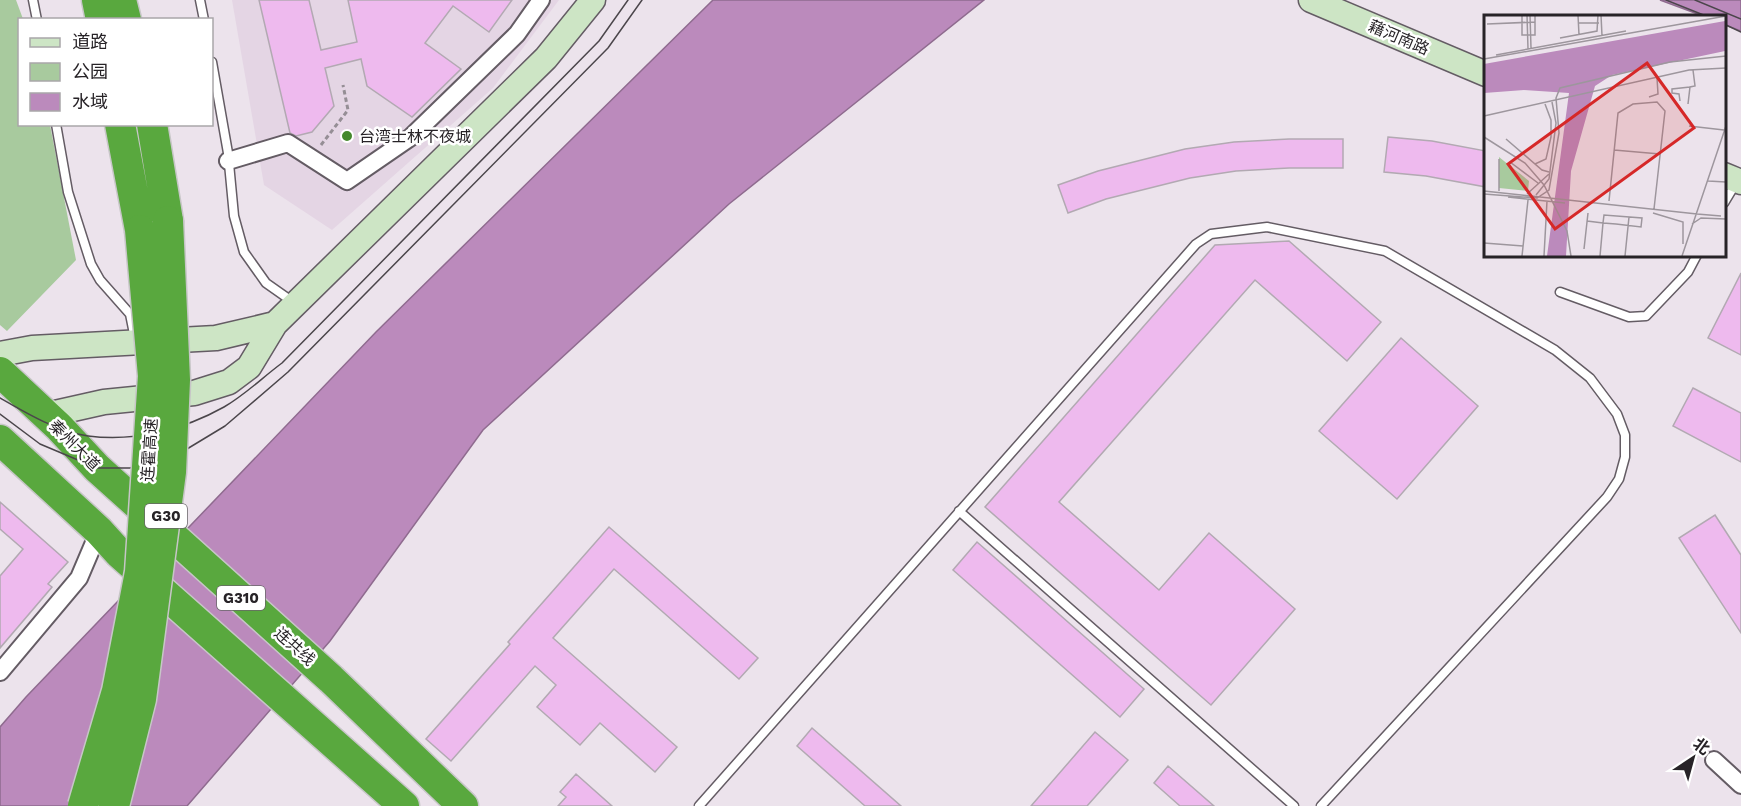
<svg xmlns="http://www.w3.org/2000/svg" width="1741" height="806" viewBox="0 0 1741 806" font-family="'Work Sans','Noto Sans SC',sans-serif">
<rect width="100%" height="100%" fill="#ece3ec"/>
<path fill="#e4d5e4" d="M232,0H559L493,88L332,230L264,185Z"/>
<path fill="#a8ca9e" d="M0,0H16L23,19L20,20V124L50,125L76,260L7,331L0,325Z"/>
<path fill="#bb8abc" stroke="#8f6b8f" stroke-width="1.5" d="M713,0H984L729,204L483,430L330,641L187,806H0V727L26,697L376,332Z
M1660,0H1741V31L1725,25L1724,16H1703Z"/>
<path fill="#eebaee" stroke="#b2a9b2" stroke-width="1.5" d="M259,0H309L321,50L357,42L348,0H512L489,32L453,6L425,43L461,69L412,117L367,86L361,59L325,68L334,106L312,132L296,136L290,133Z
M1388,137L1432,141L1486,151V187L1426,176L1384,172Z
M1289,139H1343V168H1289L1236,171L1190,178L1106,199L1068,213L1058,185L1098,171L1185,149L1234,142Z
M1289,241L1381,322L1347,361L1255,280L1059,502L1159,590L1209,533L1295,609L1211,705L985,507L1215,245Z
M1741,273V355L1708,338Z
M1401,338L1478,406L1397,499L1319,431Z
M1693,388L1741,413V462L1673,426Z
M0,502L68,562L48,584L52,587L0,648V576L23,549L0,529Z
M1715,515L1741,555V633L1679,538Z
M609,527L758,658L739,679L614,569L553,638L677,747L655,772L600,723L580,745L537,707L556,685L535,666L451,761L426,739L510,644L508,642Z
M977,542L1144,689L1120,717L953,570Z
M812,728L901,806H865L797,746Z
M1095,732L1128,760L1087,806H1031Z
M1168,766L1214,806H1180L1154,783Z
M576,774L612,806H558L566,797L560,792Z"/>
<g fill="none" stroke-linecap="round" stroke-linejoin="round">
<defs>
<path id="lane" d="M33,0L37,20
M200,0L204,20
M212,62L228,153L234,216L244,252L266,283L293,302
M56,124L68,192L91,264L100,280L130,314L135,339
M1724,203L1736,183
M1560,292L1629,317L1646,316L1688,272L1697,255
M959,511L1294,806
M699,806L1196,244L1211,234L1267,227L1385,251L1555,350L1590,378L1617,414L1625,435V457L1619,479L1607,497L1321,806"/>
<path id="street" d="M228,161L288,143L347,181L411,137L517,34L541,0
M0,672L79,578L99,531
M1714,760L1741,785"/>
<path id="secondary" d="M1311,0L1486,74
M1724,175L1741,182
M0,354L32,348L216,338L275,324
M46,415L104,402L194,393L229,382L249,367L275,324L546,58L593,0"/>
<path id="highway" d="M97,0L101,20
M121,0L126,20
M120,124L140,230
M152,124L168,221
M0,372L59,427L97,468L331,679L463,806
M0,440L99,531L119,553L404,806"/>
</defs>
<use href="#lane" stroke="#645c64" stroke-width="11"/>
<use href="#street" stroke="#645c64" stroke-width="20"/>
<use href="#secondary" stroke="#645c64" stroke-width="27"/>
<use href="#highway" stroke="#c7c6c7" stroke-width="33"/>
<path stroke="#958e95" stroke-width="3" stroke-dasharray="4.5 3" stroke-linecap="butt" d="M321,145L348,110L343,85"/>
<use href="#lane" stroke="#fff" stroke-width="8"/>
<use href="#street" stroke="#fff" stroke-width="16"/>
<use href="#secondary" stroke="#cde5c5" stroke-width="24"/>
<use href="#highway" stroke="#59a83e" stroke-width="30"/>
<path stroke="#4b464b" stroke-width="1.5" d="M1666,0L1706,16
M1695,0L1741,19
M1724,24L1741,32
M0,398C26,413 58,432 88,436C135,442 183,430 224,407C245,395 263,377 282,363L599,41L628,0
M0,414L40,444L97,468H130L182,452L225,426L288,372L608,48L642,0"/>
<defs>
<path id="highway-bridge" d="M83,806L117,691L140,572L153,376L140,230
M114,806L141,699L171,472L175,380L168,221"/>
</defs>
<use href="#highway-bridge" stroke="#c7c6c7" stroke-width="33" stroke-linecap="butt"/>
<use href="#highway-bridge" stroke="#59a83e" stroke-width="30"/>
</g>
<circle fill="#44882c" stroke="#fff" stroke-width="2" cx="347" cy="136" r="6"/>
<g text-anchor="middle" stroke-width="5" stroke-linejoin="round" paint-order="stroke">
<g fill="#fff" stroke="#686568" stroke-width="1.5">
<rect x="145" y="504" width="42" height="24" rx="4.5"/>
<rect x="217" y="586" width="48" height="24" rx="4.5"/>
</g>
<g font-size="15" font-weight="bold" fill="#272327">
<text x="166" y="521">G30</text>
<text x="241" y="603">G310</text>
</g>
<g font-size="16" fill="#272327" stroke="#fff">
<text transform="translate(1399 37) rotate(23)" y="6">藉河南路</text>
<text transform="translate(75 445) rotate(45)" y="6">秦州大道</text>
<text transform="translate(149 450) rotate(-86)" y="6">连霍高速</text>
<text transform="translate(295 646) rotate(42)" y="6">连共线</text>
</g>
<g font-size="16" fill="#272327" stroke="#fff" text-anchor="start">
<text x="359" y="142">台湾士林不夜城</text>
</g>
</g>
<g transform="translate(1484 15)">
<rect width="242" height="242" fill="#ece3ec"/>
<path d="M15,142L45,166L44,176L15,173Z" fill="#a8ca9e"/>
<path d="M241,6V36L128,60L111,71L87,156L82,241H63L85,78L40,75L0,78V49Z" fill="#bb8abc"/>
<path fill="none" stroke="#9d969d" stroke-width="1.5" d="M38,0V20H51V0M43,0L44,34M46,0L47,33M94,0L95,20M117,0L118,21M95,8H115M3,9L51,7M76,23L113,16L114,0M12,40L142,16M0,44L242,1M165,82L174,79L173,63M196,86L195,79L188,78V74L206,72M204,89L206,72L211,71L209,55M0,101L205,55L242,53M205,111L240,115M0,122L41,148L60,170L83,216L87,241M22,124L58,155L65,157M130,135L176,139M26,147L54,168M51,149L62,144L67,122V105L61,89M224,166L242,167M0,176L213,199M15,176V144M0,179L53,183L65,175L75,118L72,83L76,73L186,47L242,41M43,179L65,159M52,180L65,164L72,108L68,87M24,182L81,188M125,186L134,98L149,89L173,87L181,96L170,194M169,198L199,207V229M213,199L237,201M103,206L119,208L132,209L157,212L158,203L120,200L119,208L116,241M208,209L217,203L242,204M0,228L39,231M100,234L104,198M38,241L44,185M60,241L63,186M141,241L145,202M198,241L242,111"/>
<path fill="#d62828" fill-opacity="0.15" stroke="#d62828" stroke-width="3" d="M163,48L210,113L71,214L24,149Z"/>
<rect width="242" height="242" fill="none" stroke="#272327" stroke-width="3"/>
</g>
<rect x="18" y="18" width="195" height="108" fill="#ffffff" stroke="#a9a7a9" stroke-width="1.5"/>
<rect x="30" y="38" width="30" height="9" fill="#cde5c5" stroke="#a9a7a9" stroke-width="1.5"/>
<text x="72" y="48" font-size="18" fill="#272327">道路</text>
<rect x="30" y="63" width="30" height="18" fill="#a8ca9e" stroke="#a9a7a9" stroke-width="1.5"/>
<text x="72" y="78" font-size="18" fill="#272327">公园</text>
<rect x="30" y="93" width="30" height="18" fill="#bb8abc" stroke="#a9a7a9" stroke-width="1.5"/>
<text x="72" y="108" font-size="18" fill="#272327">水域</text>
<g transform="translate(1693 758) rotate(36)" stroke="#ffffff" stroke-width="4.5" paint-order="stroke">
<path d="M0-4.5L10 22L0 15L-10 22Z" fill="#272327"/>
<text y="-9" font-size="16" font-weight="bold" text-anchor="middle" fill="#272327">北</text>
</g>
</svg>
